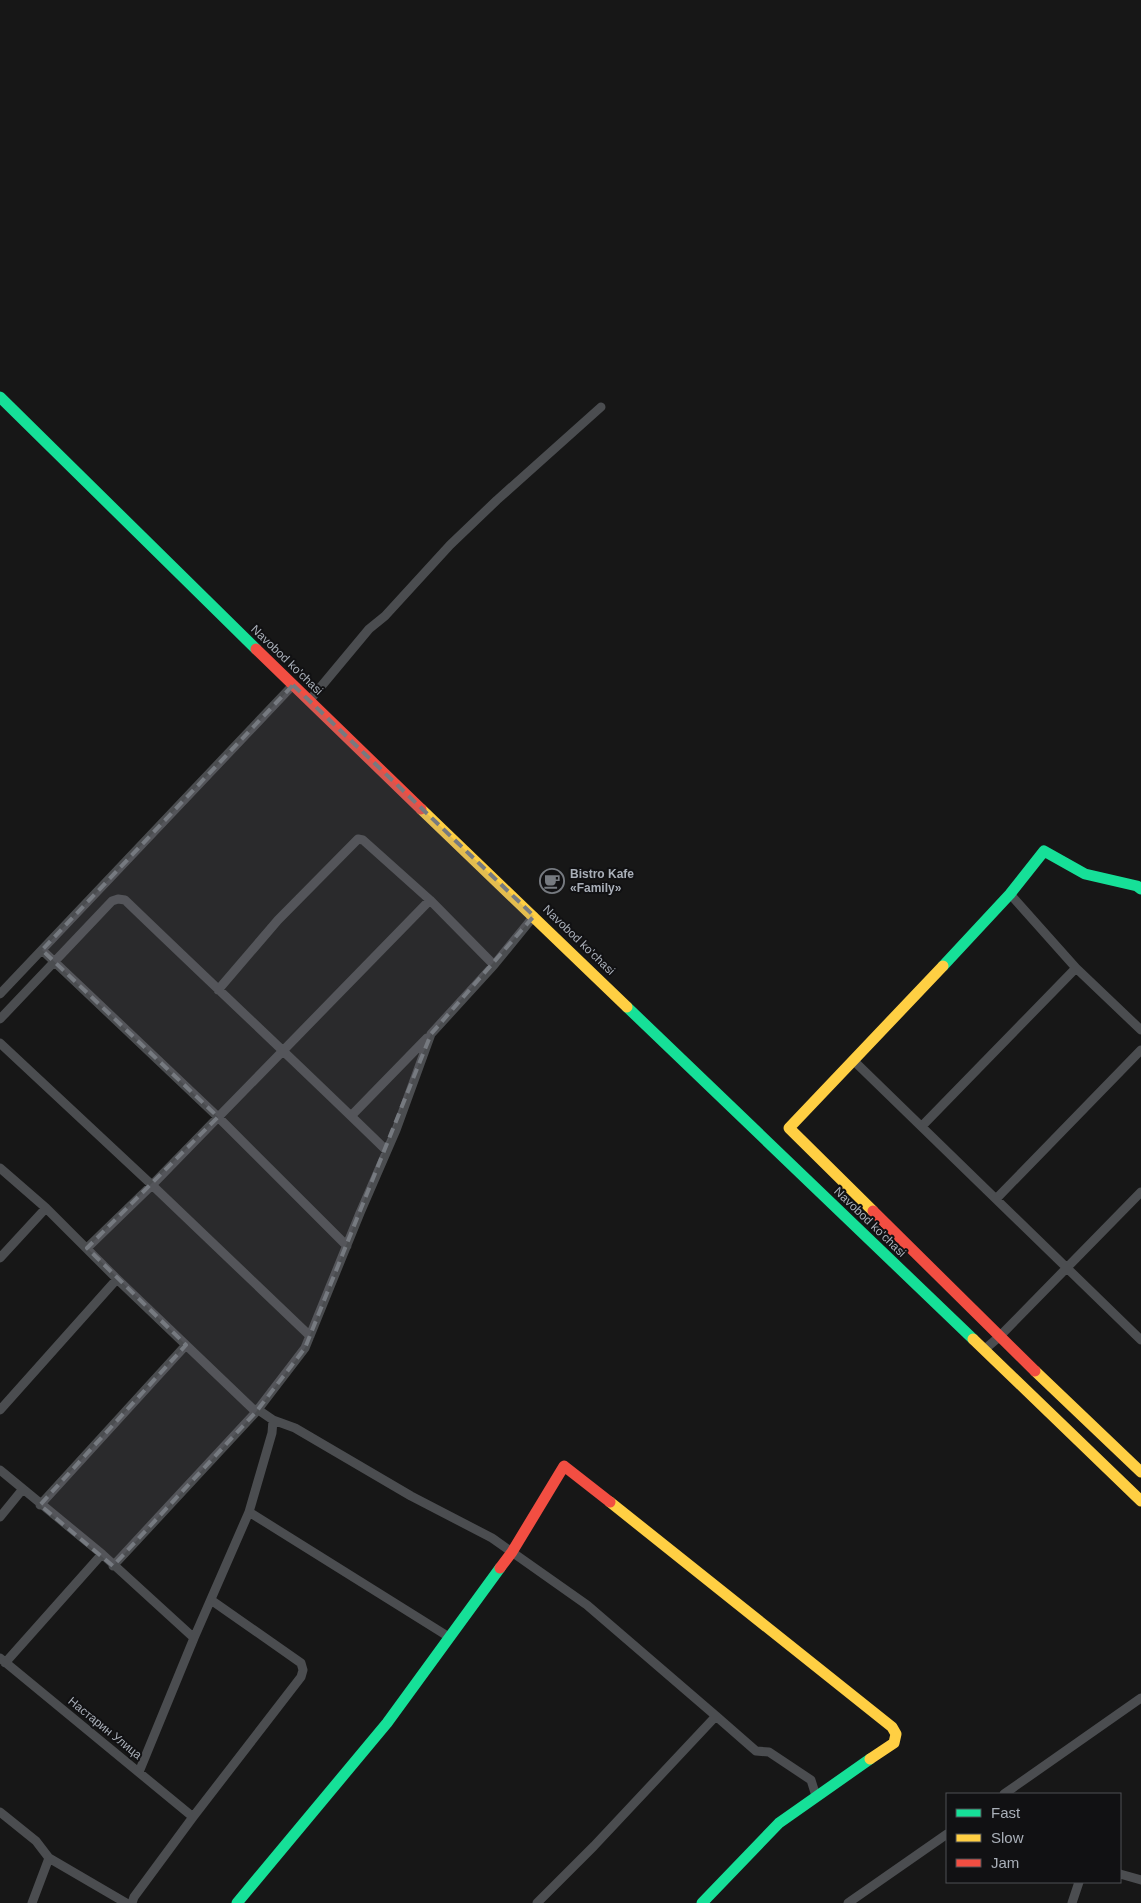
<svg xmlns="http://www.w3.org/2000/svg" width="1141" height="1903" viewBox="0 0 1141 1903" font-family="Arial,sans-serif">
<rect width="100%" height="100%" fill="#171717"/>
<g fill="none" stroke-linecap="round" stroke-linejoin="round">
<path stroke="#4b4d50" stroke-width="9" d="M309,701L369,629L385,616L450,545L497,500L601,407
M1010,894L1076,968L1141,1030
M42,950L218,1117L347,1246
M218,990L278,920L358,839L363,840L430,900L494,965
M0,994L293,685
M0,1019L112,901L118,899L125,900C212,984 300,1066 386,1150
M0,1043L152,1185L310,1336
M854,1061L1141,1340
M351,1116L427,1038
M922,1126L1076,968
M0,1168L46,1208L117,1279L256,1412
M996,1199L1141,1050
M87,1248L152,1185L430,900
M0,1258L46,1208
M985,1349L999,1337L1141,1192
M257,1409L273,1420L295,1428L411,1496L492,1538L587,1605L716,1716L594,1846L537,1903
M0,1410L117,1279
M0,1470L102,1554L194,1638L139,1772
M40,1505L186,1345
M249,1512L449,1637
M0,1517L22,1490
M113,1566L256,1412L305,1348L360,1213L396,1130L431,1034L494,965L534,916
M194,1638L249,1512L272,1433L273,1420
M0,1658L193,1817
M5,1663L102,1554
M716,1716L756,1751L769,1752L811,1780L816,1796
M1004,1794L1141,1698
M0,1812L36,1841L49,1858L32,1903
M49,1858L126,1903
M1120,1874L1141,1880
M132,1903L134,1897L193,1817L301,1677L303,1670L301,1663L211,1600
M848,1903L947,1834
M1072,1903L1079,1882"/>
<path stroke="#16e098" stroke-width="11" d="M0,397L256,649
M943,966L1010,894L1044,851L1085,874L1137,886L1141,889
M627,1007L973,1339
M237,1903L387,1723L500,1568
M702,1903L779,1823L870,1759"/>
<path stroke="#ffcf43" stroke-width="11" d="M421,809L627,1007
M873,1211L789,1128L943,966
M973,1339L1141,1501
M1035,1371L1141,1472
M610,1502L892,1727L896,1734L894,1743L870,1759"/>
<path stroke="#f24e42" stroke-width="11" d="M256,649L421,809
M873,1211L1035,1371
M500,1568L512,1552L564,1466L610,1502"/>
</g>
<path fill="#767a80" fill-opacity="0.2" stroke="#767a80" stroke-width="4" stroke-dasharray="10 6" stroke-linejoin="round" d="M293,685L534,916L431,1034L305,1348L256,1412L113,1566L40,1505L186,1345L87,1248L218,1117L42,950Z"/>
<defs>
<symbol id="cafe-ring" viewBox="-11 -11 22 22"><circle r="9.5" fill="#111113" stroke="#767a80" stroke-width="1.5"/><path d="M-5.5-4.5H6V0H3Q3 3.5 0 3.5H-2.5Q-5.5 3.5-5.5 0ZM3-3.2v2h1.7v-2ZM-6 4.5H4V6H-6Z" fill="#767a80"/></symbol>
</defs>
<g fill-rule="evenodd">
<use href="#cafe-ring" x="538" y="867" width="28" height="28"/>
</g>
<g text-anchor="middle" stroke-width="4" stroke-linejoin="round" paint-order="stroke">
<g font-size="12" fill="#a9afb8" stroke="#111113">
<text transform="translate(287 660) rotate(44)" y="4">Navobod ko'chasi</text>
<text transform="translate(579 940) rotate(44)" y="4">Navobod ko'chasi</text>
<text transform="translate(870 1222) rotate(44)" y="4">Navobod ko'chasi</text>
<text transform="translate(105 1728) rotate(39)" y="4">Настарин Улица</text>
</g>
<g font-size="12" font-weight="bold" fill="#a9afb8" stroke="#111113" text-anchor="start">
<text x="570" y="878">Bistro Kafe<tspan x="570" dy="14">«Family»</tspan></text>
</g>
</g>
<rect x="946" y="1793" width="175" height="90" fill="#111113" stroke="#4e5055"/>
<rect x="956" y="1809" width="25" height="8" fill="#16e098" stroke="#4e5055"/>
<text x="991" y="1818" font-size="15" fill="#a9afb8">Fast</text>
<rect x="956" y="1834" width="25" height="8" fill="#ffcf43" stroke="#4e5055"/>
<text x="991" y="1843" font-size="15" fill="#a9afb8">Slow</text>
<rect x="956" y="1859" width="25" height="8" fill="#f24e42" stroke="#4e5055"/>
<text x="991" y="1868" font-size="15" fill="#a9afb8">Jam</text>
</svg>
